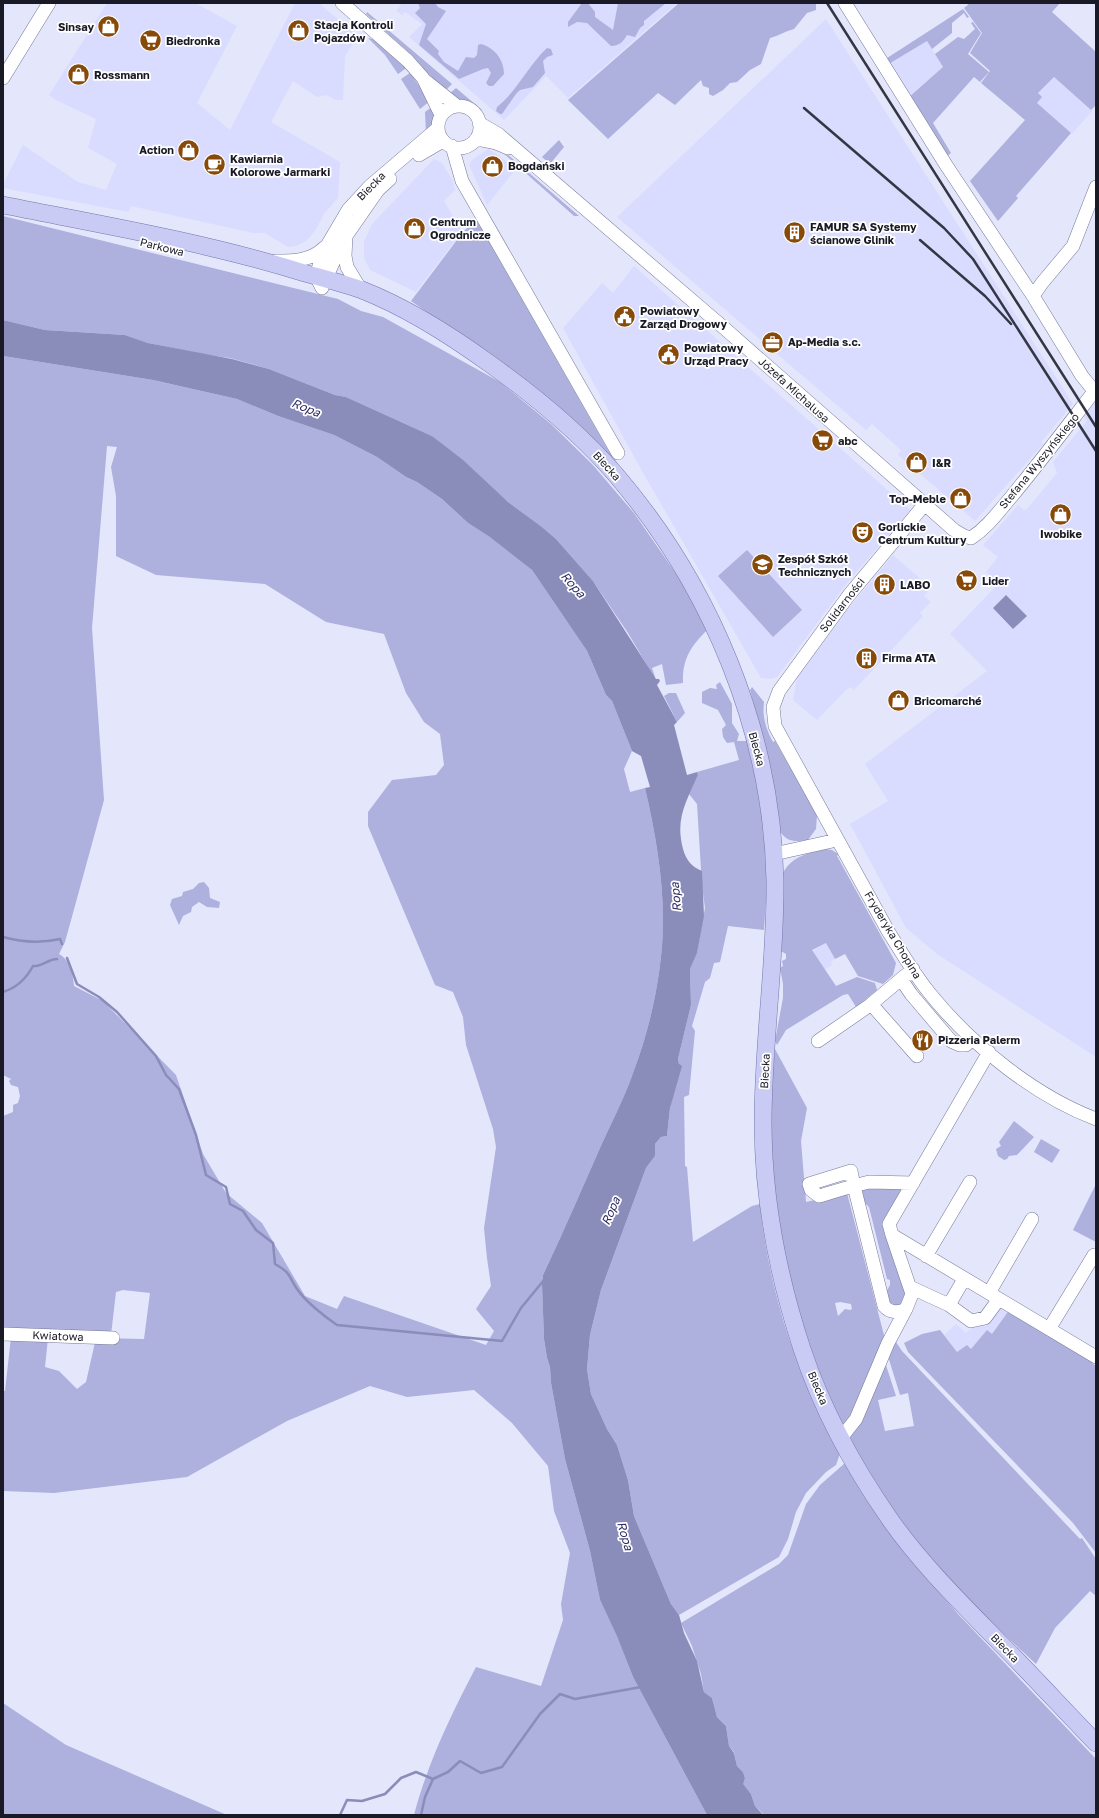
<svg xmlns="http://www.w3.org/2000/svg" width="1099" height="1818" viewBox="0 0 1099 1818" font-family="'Golos Text',sans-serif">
<rect width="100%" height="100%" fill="#e4e6fc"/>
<path fill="#d9dcfe" d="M107,3H195L237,26L197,103L230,130L295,3H319L362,40L352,45L345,56L343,100H336L326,95L317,97L293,81L271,122L340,162L338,198L324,214L315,231L306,241L296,246L288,247L265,233H253L131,206L129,212L3,188V184L23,145L78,182L106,190L117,164L88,148L96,119L54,99L49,95Z
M399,3H677L568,98L546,76L504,120L409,37L422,24L405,12L402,15L396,11L401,5Z
M826,19L1073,404L1041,442L1043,444L975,521L898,455L901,450L872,424L866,430L617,217Z
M927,41L943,67L908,98L887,65Z
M1054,77L1092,111L1072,134L1037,103L1042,97L1038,93Z
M488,149L498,155L516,169L487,205L469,165L472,160Z
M434,159L442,163L453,181L455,190L444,201L462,232L416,292L370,270L364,258V241L372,224Z
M634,266L910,510L847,583L777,677L770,679L761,678L641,469L563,328L602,283L613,293Z
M1096,397V1057L937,954L906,928L850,824L888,801L865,764L987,671L950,634L999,583L986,572L998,557L983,545L1018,505L1024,510L1027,509L1057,473L1053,462L1087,421L1083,415Z
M893,555L931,588L924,596L931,602L920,613L923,616L871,672L854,690L851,687L846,690L817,720L793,700L797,678L848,609Z
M826,943L835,959L831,962L832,965L824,970L812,951Z
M1002,1304L1010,1309L992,1335L987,1331L971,1349L957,1352L944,1335L956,1324L966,1333L979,1320L986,1325Z"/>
<path fill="#aeb0dd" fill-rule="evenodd" d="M418,3H435L438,7L446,11L427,39L439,51L438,54L444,62L458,71L466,57L474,58L477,55L478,45L481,44C495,48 504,60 504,74L493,86H489L486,83L491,73L488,68L483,69L459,79L419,45L426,24L415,13L420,8Z
M582,3H588L595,12V17L613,30L618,3H666L644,21V25L640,28L635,37L627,35C623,42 619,46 611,46L587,23L577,22L568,27V22Z
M679,3H816V10L807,13L794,29C785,31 779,36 770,38L761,64L750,70L737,82L730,83L723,90L713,96L709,94V88L703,86L701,80L675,105L658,93L608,139L568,100Z
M967,3H1060L1052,12L1096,52V105L1091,110L1054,77L1038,93L1042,97L1037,103L1071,133L1016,196L1018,198L998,221L970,181L1025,120L981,83L990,71L970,53L982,33L964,8L968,5Z
M963,9L969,17L967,18L964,13L952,23V33L932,49L927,41L887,65L884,60Z
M367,12L452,84L444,92L415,58L366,14Z
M973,22L981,33L968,54L989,72L980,82L974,77L933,123L951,153L946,157L908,98L943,67L935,54L958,37L964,39L975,29L971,23Z
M368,38L373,39L406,67L405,69L398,74L385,55Z
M547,48L551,49L553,55L547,57L543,61L545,73L533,87L520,90L516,94L502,114H500L496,111L497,107C517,91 528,66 547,48Z
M410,73L430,101L420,109L401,79Z
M456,88L482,110L480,112C468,101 459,104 448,95Z
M433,106C436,119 434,123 426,134L425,112Z
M559,140L564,147L550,164L542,157Z
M501,151L506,153L579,216H574Z
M3,216L338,299L361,311L383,317L500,382L551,424L592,464L634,513L686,588L708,629C691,646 682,659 683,683L666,685L662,664L652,668L655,677H654L628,633L593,581L556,539L542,527L508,502L432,436L346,397L335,395L269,369L230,358L202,354L148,343L125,335L45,330L3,320Z
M476,219L608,450L618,464L535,387L411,301L463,232Z
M3,356L153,380L237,399L278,416L334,435L377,457L406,477L417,482L442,499L468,523L492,538L532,570L587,651L606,695L612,701L632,751L624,769L630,792L645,788C655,831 663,876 663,920C663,970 651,1026 633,1073C624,1099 611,1123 600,1148C581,1191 563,1233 543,1275L542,1285L544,1339L547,1358L550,1367L551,1383L565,1459L590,1551L600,1600L617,1635L633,1677L707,1815H414C428,1762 451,1715 476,1667L541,1686L563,1620L561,1604L570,1553L554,1511L548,1466L512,1423L474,1390L407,1397L370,1386L287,1421L187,1477L54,1493L3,1491V1391H5L11,1337L48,1338L45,1367L59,1371L77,1389L86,1382L96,1338L144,1339L150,1293L123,1290L116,1292L111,1335L3,1332V1116L13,1112V1105L18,1103L20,1096L18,1087L11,1085L9,1081L11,1079L3,1075ZM107,446L117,447L111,467L116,496V556L156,575L265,584L326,622L384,634L406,693L424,722L440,734L444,765L436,775L392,780L368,812V826L435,985L453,992L463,1017L466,1045L493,1129L496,1147L484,1228L487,1258L491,1286L476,1309L494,1331L486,1345L344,1296L337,1309L305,1296L262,1223L226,1193L203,1154L176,1075L103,1001L74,986C73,974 70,960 59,954L65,942L104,800L92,628Z
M747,550L802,610L773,637L718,576Z
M720,682L732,704V723L739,734L737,741H748C757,785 766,829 767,875C767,893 765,912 764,930L728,926L720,962L714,963L710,978L705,982L692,1026L695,1031L689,1095L684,1097L685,1166L687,1167L693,1242L752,1206L760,1204C764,1249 778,1310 794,1352C808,1386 825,1418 841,1451L836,1465L826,1472L806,1493L796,1512L788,1539L779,1557L679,1615L671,1604L634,1516L628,1480L617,1445L607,1429L591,1394L587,1369L590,1335L601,1290L646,1168L655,1156V1144L661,1137L667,1136L670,1108L679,1064L678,1059L691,1005L690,969L697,952L705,908L702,886L697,804L689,794L698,775L697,772L739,760L734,742L727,743L723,737L722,729L726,725L718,710L702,703V692L710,688L717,689L716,685Z
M752,687L764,702C762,717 766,729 773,742L775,741L817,815L816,829L808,840C796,842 786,842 780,831L759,724L750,690Z
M669,693H676L685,713L677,722L664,696Z
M826,849L832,850L838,854L837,856L896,963L893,975L883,984L858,976L845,954L835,959L826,943L812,950L836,986L857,977L875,983L877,990L856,1007L848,994L843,995L786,1030L777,1045L775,1041L783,998V984L780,968L783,966L782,961L786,959V954L781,951L783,873C792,856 808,853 826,849Z
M204,882L209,888L210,898L220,902L219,908L207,907L199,902L192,907L191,912L183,916L179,925L170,905L172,899L182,896L183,892L193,889L199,883Z
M775,1049L807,1108L801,1141L806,1202L847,1193L885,1339L847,1424H843L838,1416C829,1397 820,1377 813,1357C779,1259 762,1153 775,1049ZM840,1302L851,1304L852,1309L850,1310L845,1309L838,1316L835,1303Z
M1014,1121L1034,1137L1017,1155L1009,1156L1007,1159L1004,1160L998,1156L996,1149L1001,1146L999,1142Z
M1041,1139L1060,1150L1052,1163L1034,1152Z
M1096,1184V1242L1073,1230Z
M862,1187L907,1188L885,1218L910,1294L900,1307L890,1308L885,1294L890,1285V1280L887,1279L869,1207L860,1198Z
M1010,1309L1093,1358L1092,1363L1096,1366V1553L1073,1523L908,1352L904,1343L922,1334L940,1330L957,1352L967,1345L971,1349L987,1330L992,1334Z
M894,1339L902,1351L1080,1539L1082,1538L1096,1559V1596L1090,1591L1055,1628L1036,1664C994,1625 950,1586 915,1540C891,1510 871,1477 852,1443L850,1436L884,1359L896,1396L878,1400L885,1431L914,1426L908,1393L900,1395L887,1353Z
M845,1463L915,1564L958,1614L1096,1759V1815H764L755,1806L751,1794L742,1784L745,1778L743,1772L737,1766L734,1752L729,1746L726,1726L717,1717L712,1698L704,1692L701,1674L692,1646L681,1623L779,1564L788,1555L806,1504L820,1485Z
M3,1703L66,1745L227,1815H3Z"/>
<path fill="#8a8cba" d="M3,320L45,330L125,335L148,343L232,359L269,369L335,395L346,397L432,436L463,460L508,502L542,527L556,539L593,581L656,679H659L660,681L657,685L677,722L674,725L687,775L697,772L698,775C686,802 675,819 683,849C686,860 692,867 702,871L704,916L697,953L690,969L691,1005L678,1059L679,1064L682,1066L670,1108L667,1136L661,1137L655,1144V1156L646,1168L601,1290L590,1335L587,1369L591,1394L607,1429L617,1445L628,1480L634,1516L671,1604L679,1615L684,1633L697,1661L704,1692L712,1698L717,1717L726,1726L729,1746L734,1753L737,1766L743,1772L745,1778L743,1784L751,1794L755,1806L763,1815H707L633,1677L617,1636L600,1600L590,1551L565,1459L551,1383L550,1367L547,1358L544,1339L542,1285L543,1275C563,1233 581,1191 600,1148C611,1123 624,1099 633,1073C651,1026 663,970 663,920C663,876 655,831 645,788L650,787L641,756L632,751L612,701L606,695L587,651L532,570L490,537L468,523L442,499L417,482L406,477L377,457L334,435L278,416L237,399L153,380L3,356Z
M1006,595L1027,616L1013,629L993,608Z"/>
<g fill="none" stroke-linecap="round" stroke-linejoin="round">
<path stroke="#8a8cba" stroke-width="2.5" d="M3,937C21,942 42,943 60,939L62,944
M67,958L77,984L99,997L117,1012L156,1056L166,1075L179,1089L196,1135L206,1175L226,1187L230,1204L243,1211L256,1230L273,1243L275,1264C292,1274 287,1274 297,1289C305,1301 325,1317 337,1325L502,1341L521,1308L544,1280
M3,992C16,988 26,979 33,966C42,967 48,959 57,959
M340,1815L347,1800L362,1801L385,1794L401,1778L416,1772L433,1779L448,1772L460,1761L481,1773L502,1767L540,1714L560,1694L575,1699L641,1687
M421,1815L425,1797L433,1779"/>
<defs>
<path id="minor" d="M342,3L408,61L423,78L441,115
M845,3L946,165L1033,296L1082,376L1094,391
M3,78L49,3
M427,82L457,106
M438 127a21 21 0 1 1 42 0a21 21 0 1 1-42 0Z
M479,123L498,134L723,327L954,530L964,536L971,538C988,527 999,511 1012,496C1041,461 1068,425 1096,389
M476,139L496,143L508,148
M452,146L462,181L618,453
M419,155L443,141
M275,261C294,261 311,261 325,247
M322,287L342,243
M322,288L316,276L320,263L328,244L348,210L370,186L438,128
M361,290L347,267L345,256L346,236L378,190L390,179
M1033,296L1042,283L1073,246L1096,187
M924,505L849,595L779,691L773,707L775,726L888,931C902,953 915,976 932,996C973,1046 1035,1096 1096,1119
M774,854L837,840
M901,979L911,994L951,1041L960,1045H966L972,1039
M871,1004L917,1056
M818,1041L870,1005L913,969
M989,1052L889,1224L892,1235L1096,1357
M892,1235L912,1294L906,1309C898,1313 890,1313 884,1306L854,1186L851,1171L809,1184L811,1190L819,1196C836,1191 852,1186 869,1182L913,1183
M926,1256L970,1182
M910,1287L949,1305L964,1279
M989,1293L1032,1219
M949,1305L971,1321L985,1318L999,1299
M1049,1329L1094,1255
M3,1334L113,1338
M841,1438L856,1419L888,1343L906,1309"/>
<path id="major" d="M3,205C103,225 204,242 301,272C322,278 342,283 362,290C408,308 450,335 490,364C535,396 579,432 616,475C711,586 772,732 775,880C776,960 763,1041 763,1122C763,1200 778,1276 802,1349C822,1409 853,1466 889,1518C921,1564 962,1604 1001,1644C1033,1676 1064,1710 1096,1743"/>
</defs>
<use href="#minor" stroke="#777998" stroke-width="14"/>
<use href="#major" stroke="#7476a9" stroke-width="18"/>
<use href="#minor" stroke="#fff" stroke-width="13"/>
<use href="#major" stroke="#c9cbf5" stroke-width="17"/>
<path stroke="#353644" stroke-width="2.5" d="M827,3L1096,427
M804,108L944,228L973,259L1096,451
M920,240L985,296L1011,324"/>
</g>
<defs>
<symbol id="shop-disc" viewBox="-11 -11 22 22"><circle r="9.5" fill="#874a08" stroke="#fff"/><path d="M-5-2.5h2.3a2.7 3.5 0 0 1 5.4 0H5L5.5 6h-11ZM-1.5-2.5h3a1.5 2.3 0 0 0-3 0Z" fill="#fff"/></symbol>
<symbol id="supermarket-disc" viewBox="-11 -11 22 22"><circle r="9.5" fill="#874a08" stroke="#fff"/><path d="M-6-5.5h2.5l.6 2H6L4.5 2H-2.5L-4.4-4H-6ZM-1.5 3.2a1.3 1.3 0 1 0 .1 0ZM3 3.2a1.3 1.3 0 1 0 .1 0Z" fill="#fff"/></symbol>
<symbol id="cafe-disc" viewBox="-11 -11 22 22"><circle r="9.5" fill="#874a08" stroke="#fff"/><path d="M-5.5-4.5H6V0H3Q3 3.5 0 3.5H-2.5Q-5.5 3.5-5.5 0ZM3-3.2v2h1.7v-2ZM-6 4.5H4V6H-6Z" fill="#fff"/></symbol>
<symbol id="building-disc" viewBox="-11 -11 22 22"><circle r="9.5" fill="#874a08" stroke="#fff"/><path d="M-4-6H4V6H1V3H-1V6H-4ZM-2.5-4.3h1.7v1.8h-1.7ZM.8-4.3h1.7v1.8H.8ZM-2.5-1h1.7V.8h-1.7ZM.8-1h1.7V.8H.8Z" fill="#fff"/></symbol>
<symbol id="civic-disc" viewBox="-11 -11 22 22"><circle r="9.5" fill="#874a08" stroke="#fff"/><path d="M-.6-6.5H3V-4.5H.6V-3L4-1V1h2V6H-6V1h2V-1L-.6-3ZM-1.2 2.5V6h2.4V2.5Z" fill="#fff"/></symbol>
<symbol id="office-disc" viewBox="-11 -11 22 22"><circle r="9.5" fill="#874a08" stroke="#fff"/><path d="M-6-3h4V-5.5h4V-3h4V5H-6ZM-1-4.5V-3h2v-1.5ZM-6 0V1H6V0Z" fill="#fff"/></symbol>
<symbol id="theatre-disc" viewBox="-11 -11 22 22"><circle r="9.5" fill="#874a08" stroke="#fff"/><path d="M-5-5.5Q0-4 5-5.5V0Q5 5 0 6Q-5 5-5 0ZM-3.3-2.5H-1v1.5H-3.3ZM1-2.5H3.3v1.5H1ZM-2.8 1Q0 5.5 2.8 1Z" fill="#fff"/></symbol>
<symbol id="school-disc" viewBox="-11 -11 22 22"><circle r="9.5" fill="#874a08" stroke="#fff"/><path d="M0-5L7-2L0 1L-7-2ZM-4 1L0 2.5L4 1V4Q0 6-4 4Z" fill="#fff"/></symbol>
<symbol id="restaurant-disc" viewBox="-11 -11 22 22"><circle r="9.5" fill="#874a08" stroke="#fff"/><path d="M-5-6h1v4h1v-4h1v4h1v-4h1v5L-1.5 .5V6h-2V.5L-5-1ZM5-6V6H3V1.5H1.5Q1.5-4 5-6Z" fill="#fff"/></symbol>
</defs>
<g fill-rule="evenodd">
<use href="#shop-disc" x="96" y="14" width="25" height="25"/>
<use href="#shop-disc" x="286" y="18" width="25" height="25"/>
<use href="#supermarket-disc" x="138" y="28" width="25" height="25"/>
<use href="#shop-disc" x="66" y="62" width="25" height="25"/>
<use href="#shop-disc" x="176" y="138" width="25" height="25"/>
<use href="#cafe-disc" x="202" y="152" width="25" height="25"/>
<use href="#shop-disc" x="480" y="154" width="25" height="25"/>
<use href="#shop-disc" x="402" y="216" width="25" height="25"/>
<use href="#building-disc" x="782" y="220" width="25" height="25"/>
<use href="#civic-disc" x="612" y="304" width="25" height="25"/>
<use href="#office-disc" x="760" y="330" width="25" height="25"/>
<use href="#civic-disc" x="656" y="342" width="25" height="25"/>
<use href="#supermarket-disc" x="810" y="428" width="25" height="25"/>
<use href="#shop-disc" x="904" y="450" width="25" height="25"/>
<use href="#shop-disc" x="948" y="486" width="25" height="25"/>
<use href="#shop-disc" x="1048" y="502" width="25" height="25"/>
<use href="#theatre-disc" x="850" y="520" width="25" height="25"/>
<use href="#school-disc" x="750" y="552" width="25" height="25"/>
<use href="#supermarket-disc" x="954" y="568" width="25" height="25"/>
<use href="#building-disc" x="872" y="572" width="25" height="25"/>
<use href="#building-disc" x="854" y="646" width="25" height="25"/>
<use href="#shop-disc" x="886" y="688" width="25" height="25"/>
<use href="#restaurant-disc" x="910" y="1028" width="25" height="25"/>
</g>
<g text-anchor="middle" stroke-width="3.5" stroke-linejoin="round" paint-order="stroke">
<g font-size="11" font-weight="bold" fill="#191a26" stroke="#fff" text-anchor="start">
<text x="314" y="29">Stacja Kontroli<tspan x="314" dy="13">Pojazdów</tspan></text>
<text x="94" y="31" text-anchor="end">Sinsay</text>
<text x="166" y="45">Biedronka</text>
<text x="94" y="79">Rossmann</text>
<text x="174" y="154" text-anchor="end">Action</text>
<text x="230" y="163">Kawiarnia<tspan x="230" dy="13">Kolorowe Jarmarki</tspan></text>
<text x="508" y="170">Bogdański</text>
<text x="430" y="226">Centrum<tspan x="430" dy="13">Ogrodnicze</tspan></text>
<text x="810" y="231">FAMUR SA Systemy<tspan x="810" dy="13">ścianowe Glinik</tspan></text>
<text x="640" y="315">Powiatowy<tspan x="640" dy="13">Zarząd Drogowy</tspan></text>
<text x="788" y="346">Ap-Media s.c.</text>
<text x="684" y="352">Powiatowy<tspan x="684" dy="13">Urząd Pracy</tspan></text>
<text x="838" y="445">abc</text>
<text x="932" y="467">I&amp;R</text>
<text x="946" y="503" text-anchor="end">Top-Meble</text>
<text x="878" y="531">Gorlickie<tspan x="878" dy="13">Centrum Kultury</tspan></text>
<text x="1061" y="538" text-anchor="middle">Iwobike</text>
<text x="778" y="563">Zespół Szkół<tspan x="778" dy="13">Technicznych</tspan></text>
<text x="982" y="585">Lider</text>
<text x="900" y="589">LABO</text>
<text x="882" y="662">Firma ATA</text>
<text x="914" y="705">Bricomarché</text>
<text x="938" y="1044">Pizzeria Palerm</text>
</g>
<g font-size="11" fill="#191a26" stroke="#fff">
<text transform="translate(371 186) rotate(-45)" y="4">Biecka</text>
<text transform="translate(162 247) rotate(14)" y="4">Parkowa</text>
<text transform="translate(794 390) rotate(42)" y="4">Józefa Michalusa</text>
<text transform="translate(1039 461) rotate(-51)" y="4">Stefana Wyszyńskiego</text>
<text transform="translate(607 466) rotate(48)" y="4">Biecka</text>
<text transform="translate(842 605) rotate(-52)" y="4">Solidarności</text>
<text transform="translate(757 749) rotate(75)" y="4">Biecka</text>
<text transform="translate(893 935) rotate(59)" y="4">Fryderyka Chopina</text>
<text transform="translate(765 1071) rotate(-87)" y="4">Biecka</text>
<text transform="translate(58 1336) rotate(2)" y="4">Kwiatowa</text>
<text transform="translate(818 1388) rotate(67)" y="4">Biecka</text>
<text transform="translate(1005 1648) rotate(46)" y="4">Biecka</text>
</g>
<g font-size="12" font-style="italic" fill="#2f2c65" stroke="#fff">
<text transform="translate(306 408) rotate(22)" y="4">Ropa</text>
<text transform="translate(573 585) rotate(49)" y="4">Ropa</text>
<text transform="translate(676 897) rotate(-95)" y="4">Ropa</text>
<text transform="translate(611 1211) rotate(-66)" y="4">Ropa</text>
<text transform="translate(625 1536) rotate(74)" y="4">Ropa</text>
</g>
</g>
<rect width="1099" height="1818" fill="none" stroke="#191a26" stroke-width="8"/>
</svg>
